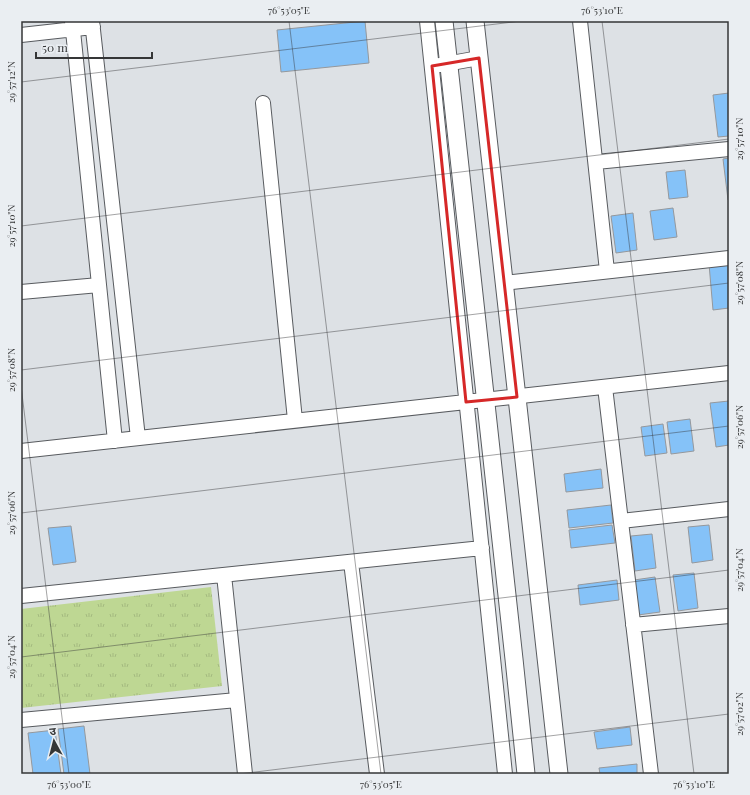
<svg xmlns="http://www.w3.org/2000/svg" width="750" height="795" viewBox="0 0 750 795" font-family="'Playfair Display','Noto Sans Devanagari',serif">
<defs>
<pattern id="park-tufts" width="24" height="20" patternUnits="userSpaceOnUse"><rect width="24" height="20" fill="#bed793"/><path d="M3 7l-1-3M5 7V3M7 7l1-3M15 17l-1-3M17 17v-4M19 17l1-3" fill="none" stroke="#a4b97f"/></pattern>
</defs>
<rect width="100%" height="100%" fill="#dde1e5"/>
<path fill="url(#park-tufts)" d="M211,587L222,686L21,708V609Z"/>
<path fill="#85c2f8" stroke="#95989c" d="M365,21L369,63L281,72L277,30Z
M729,93V136L718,137L713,95Z
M729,158V200H728L723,159Z
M685,170L688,197L669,199L666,172Z
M673,208L677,237L654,240L650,211Z
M633,213L637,250L616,253L611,216Z
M728,262L729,308L713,310L709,264Z
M729,401V445L716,447L710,403Z
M690,419L694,451L671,454L667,422Z
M663,424L667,453L645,456L641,427Z
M601,469L603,488L566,492L564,474Z
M611,505L613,523L569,528L567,510Z
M612,525L615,543L571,548L569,530Z
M709,525L713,560L692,563L688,527Z
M71,526L76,562L53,565L48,528Z
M652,534L656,568L635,571L631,536Z
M694,573L698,608L678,611L673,575Z
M655,577L660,612L638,615L634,580Z
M617,580L619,600L580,605L578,585Z
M84,726L90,774H64L58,729Z
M630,727L632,745L597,749L594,732Z
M55,730L61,774H33L28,733Z
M637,764V774H600L599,768Z"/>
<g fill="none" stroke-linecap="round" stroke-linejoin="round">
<defs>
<path id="minor" d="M72,21L115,441
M92,21L138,438
M427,21L505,774
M580,21L607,271
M21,35L93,27
M440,65L479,58
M263,103L295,420
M596,162L729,149
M504,283L729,258
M21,292L99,285
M605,387L651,774
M21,451L729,373
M621,521L729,509
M351,562L377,774
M224,575L245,774
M21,596L482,548
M633,625L729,616
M21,720L237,700"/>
<path id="tertiary" d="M444,21L514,659L526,774
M475,21L559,774"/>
</defs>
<use href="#minor" stroke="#585b5f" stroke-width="16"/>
<use href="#tertiary" stroke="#585b5f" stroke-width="19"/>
<use href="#minor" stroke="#fff" stroke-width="14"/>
<use href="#tertiary" stroke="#fff" stroke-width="17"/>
</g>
<path fill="none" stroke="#d62828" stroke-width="3" stroke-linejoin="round" d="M479,58L517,397L466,402L432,66Z"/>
<path fill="none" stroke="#353637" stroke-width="1" stroke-opacity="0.45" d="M289,21L381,774M602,21L694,774M21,82L521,21M21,226L729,139M21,370L729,283M21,386L69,774M21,513L729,426M21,657L729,570M239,774L729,714"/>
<rect width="750" height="795" fill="none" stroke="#eaeef2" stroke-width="44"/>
<g transform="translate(54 741) rotate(353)" stroke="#eaeef2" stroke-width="3" paint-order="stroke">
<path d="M0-3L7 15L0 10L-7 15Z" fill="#353637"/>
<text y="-6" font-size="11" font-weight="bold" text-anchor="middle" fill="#353637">उ</text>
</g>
<path d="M36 52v6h116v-6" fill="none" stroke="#353637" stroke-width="2"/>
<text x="42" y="52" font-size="12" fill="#353637" stroke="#eaeef2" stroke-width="3" paint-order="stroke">50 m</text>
<rect x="22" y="22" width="706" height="751" fill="none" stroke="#353637" stroke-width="1.5"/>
<g font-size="10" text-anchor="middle" fill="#353637">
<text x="289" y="14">76°53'05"E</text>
<text x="602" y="14">76°53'10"E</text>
<text transform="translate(11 82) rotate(-90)" y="4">29°57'12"N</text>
<text transform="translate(739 139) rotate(-90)" y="4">29°57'10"N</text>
<text transform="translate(11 226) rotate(-90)" y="4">29°57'10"N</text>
<text transform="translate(739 283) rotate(-90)" y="4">29°57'08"N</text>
<text transform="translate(11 370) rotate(-90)" y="4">29°57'08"N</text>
<text transform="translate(739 427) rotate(-90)" y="4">29°57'06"N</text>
<text transform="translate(11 513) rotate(-90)" y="4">29°57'06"N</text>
<text transform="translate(739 570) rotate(-90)" y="4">29°57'04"N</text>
<text transform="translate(11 657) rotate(-90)" y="4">29°57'04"N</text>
<text transform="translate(739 714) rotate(-90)" y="4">29°57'02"N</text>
<text x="69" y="788">76°53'00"E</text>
<text x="381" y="788">76°53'05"E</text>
<text x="694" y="788">76°53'10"E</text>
</g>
</svg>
